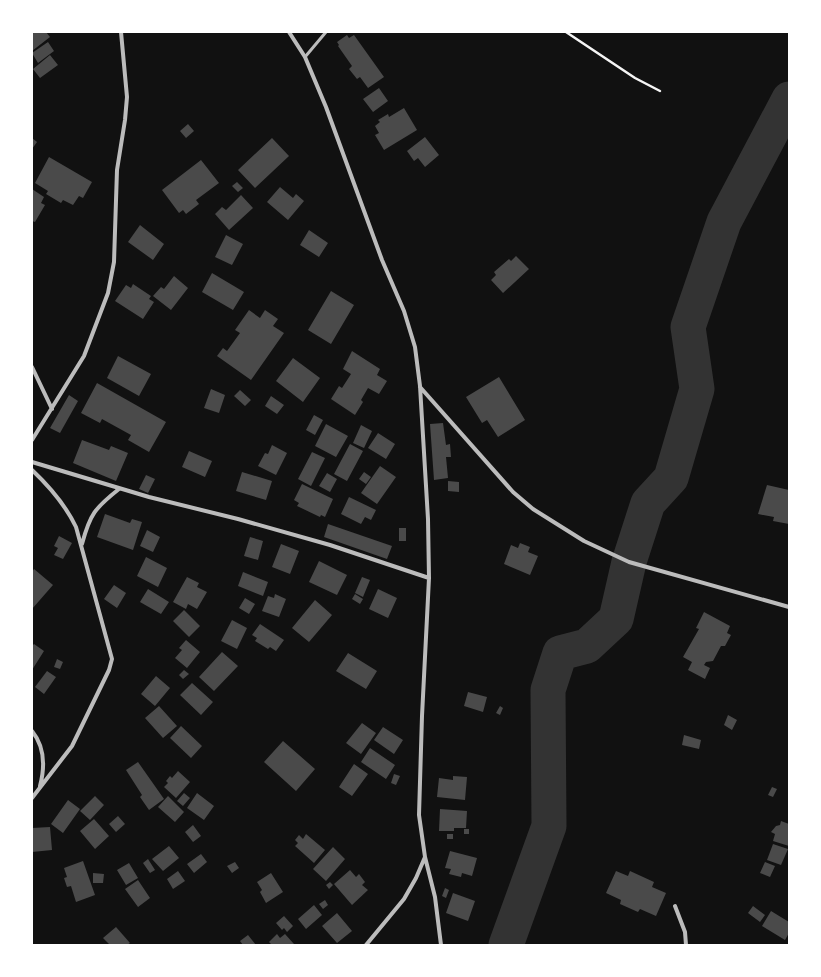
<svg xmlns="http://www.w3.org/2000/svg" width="821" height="977" viewBox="0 0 821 977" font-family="'IBM Plex Sans',sans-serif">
<rect width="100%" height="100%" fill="#111"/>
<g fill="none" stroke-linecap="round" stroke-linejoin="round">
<path stroke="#333" stroke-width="35" d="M506,945L549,826L548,690L560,653L587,646L616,619L629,562L648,503L671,478L697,389L688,327L724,222L789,99"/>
</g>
<path fill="#4a4a4a" d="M32,32H46L50,37L32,51Z
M347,35L349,38L354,35L384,77L368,88L360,77L357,79L349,69L352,66L338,46L339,45L337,42Z
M48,42L54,51L38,63L32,53Z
M50,55L58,65L40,78L33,69Z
M379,88L388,101L373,112L363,99Z
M404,108L417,130L384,150L375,135L379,133L375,126L380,122L378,120L388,114L389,117Z
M188,124L194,131L186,138L180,131Z
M425,137L439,155L425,167L418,158L414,161L407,151Z
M32,138L37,142L32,149Z
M272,138L289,156L255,188L238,170Z
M49,157L92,182L83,198L79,196L73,205L63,200L61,203L46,194L48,191L35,183Z
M201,160L219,183L196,200L199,204L186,214L183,210L179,213L162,190Z
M237,182L243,188L238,192L232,186Z
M280,187L293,198L296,194L304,201L288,220L267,202Z
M32,189L44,197L41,203L45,205L35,222L32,221Z
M241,195L253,208L229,230L215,214L222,207L226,210Z
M140,225L164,244L153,260L128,242Z
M309,230L328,243L319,257L300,245Z
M226,235L243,244L232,265L215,257Z
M516,256L529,269L503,293L491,280L496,275L494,272L509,259L511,261Z
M212,273L244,292L233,310L202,292Z
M174,276L188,288L171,310L153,296L161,287L164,289Z
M133,284L151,296L149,299L154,302L143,319L115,301L126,285L131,288Z
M331,291L354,305L331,344L308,330Z
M249,310L260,318L265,310L278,319L273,326L284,333L251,380L217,356L223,348L227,351L240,333L235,330Z
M352,351L380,369L377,375L387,381L379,394L368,388L361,400L363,402L355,415L331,399L339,386L342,388L351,374L343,369Z
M118,356L151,374L139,396L107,378Z
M293,358L320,378L303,402L276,381Z
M499,377L525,420L498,437L487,420L482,423L466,397Z
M97,383L166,422L149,452L128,440L131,435L102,419L100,423L81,413Z
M211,389L225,395L219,413L204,408Z
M240,390L251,400L245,406L234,396Z
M69,395L78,401L60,433L50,428Z
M271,396L284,405L277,414L265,406Z
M314,415L323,420L315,435L306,430Z
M443,423L446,445L450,444L451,457H446L448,478L434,480L430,424Z
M326,424L348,436L336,457L315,446Z
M361,425L372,431L364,448L353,443Z
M378,433L395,444L386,459L368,448Z
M82,440L109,450L111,446L128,453L116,481L73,463Z
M350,444L363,451L347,481L334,474Z
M272,445L287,453L276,475L258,466L265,453L268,454Z
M189,451L212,461L205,477L182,467Z
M312,452L325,458L311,486L298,479Z
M380,466L396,477L377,504L361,493Z
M242,472L272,481L266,500L236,491Z
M364,472L371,477L366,484L359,479Z
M327,473L337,479L330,492L319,486Z
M146,475L155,479L148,493L139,489Z
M448,481L459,482V492L448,491Z
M302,484L333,499L325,517L321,515L320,517L297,506L299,503L294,500Z
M767,485L789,490V524L773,521L774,517L758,514Z
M349,497L376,510L371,520L365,517L361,524L341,514Z
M105,514L130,523L132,519L142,522L133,550L97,537Z
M328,524L392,546L387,559L324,537Z
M399,528H406V541H399Z
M147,530L160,537L153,552L140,546Z
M59,536L72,543L63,559L54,555L58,548L54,546Z
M250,537L263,541L258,560L244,556Z
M520,543L530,547L528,552L538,556L530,575L504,564L511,545L518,548Z
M281,544L299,551L290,574L272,567Z
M146,557L167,568L158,587L137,576Z
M319,561L347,575L337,595L309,582Z
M34,569L53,585L32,609V572Z
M243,572L268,582L263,596L238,586Z
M187,577L199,583L197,587L207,592L197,609L188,604L186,609L173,602Z
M362,577L370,580L363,597L355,593Z
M114,585L126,593L117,608L104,599Z
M148,589L169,602L161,614L140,602Z
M378,589L397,598L388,618L369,609Z
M275,594L286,599L279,617L262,611L268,596L274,598Z
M355,594L363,599L360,604L352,599Z
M245,598L255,604L249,614L239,608Z
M315,600L332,615L309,642L292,628Z
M184,610L200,626L189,637L173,621Z
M704,612L730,626L727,633L731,635L725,646H721L713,661L706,662L704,665L710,668L705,679L688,670L692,662L683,657L699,629L696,628Z
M232,620L247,628L237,649L221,641Z
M260,624L284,640L276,651L270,647L268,649L255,641L257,638L252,635Z
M186,640L200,652L187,668L175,658L182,650L179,648Z
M34,644L44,651L32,670V646Z
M222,652L238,666L214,691L199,677Z
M348,653L377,671L366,689L336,671Z
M57,659L63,662L60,669L54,667Z
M184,670L189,674L183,679L179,675Z
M47,671L56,677L44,694L35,687Z
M156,676L170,688L155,706L141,694Z
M192,683L213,702L201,715L180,695Z
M468,692L487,697L483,712L464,706Z
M159,706L177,726L163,738L145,718Z
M500,706L503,708L500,715L496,713Z
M728,715L737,720L732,730L724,725Z
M362,723L376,733L361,754L346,743Z
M181,726L202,746L191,758L170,738Z
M383,727L403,740L394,754L374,740Z
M684,735L701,740L699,749L682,745Z
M283,741L315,769L296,791L264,762Z
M370,748L395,765L386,779L361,762Z
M138,762L164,799L149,810L140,797L142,795L126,770Z
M354,764L368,774L352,796L339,787Z
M178,771L190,782L176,798L164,787L168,783L166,781L170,776L172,778Z
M394,774L400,776L396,785L391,783Z
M453,776L467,777L465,800L437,797L439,778L453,780Z
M772,787L777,789L773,797L768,795Z
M184,793L190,798L183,806L177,801Z
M197,793L214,806L204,820L187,808Z
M95,796L104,805L90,820L80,811Z
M168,796L184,812L175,822L158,807Z
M68,800L80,809L63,833L51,824Z
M440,809L467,811L466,828H454V831H439Z
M118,816L125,824L116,832L109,824Z
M94,819L109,836L95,849L80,831Z
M781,821L789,824V846L773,841L775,834L771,832L776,826L780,825Z
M193,825L201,836L193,842L185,832Z
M50,827L52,850L32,852V828Z
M464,829H469V834H464Z
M306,834L325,850L314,863L295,846L298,843L295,840L299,835L303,839Z
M447,834H453V839H447Z
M773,844L788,849L781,865L767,860Z
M169,846L179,858L163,871L152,859Z
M333,847L345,859L326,881L313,869Z
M450,851L477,858L472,876L462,873L461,877L449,874L451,869L445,868Z
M201,854L207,862L194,873L187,864Z
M148,859L155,870L150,873L143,863Z
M83,861L95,895L76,902L71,886L67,887L64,878L67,877L64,868Z
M235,862L239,868L232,873L227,866Z
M765,862L775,866L770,877L760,873Z
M129,863L138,878L126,885L117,870Z
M350,870L356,877L359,874L365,882L362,885L368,890L352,905L334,884Z
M178,871L185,881L173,889L167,879Z
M616,871L628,876L630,871L654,882L652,887L666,893L656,916L640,909L638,912L620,904L621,900L606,893Z
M93,873L104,874L103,883H93Z
M271,873L283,892L266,903L260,892L262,890L257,882Z
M138,880L150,898L138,907L125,889Z
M330,882L333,885L329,889L326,885Z
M445,888L449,890L446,898L442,896Z
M453,893L475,901L468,921L446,913Z
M325,900L328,905L323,909L319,904Z
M314,905L322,915L306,929L298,919Z
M753,906L765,915L760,922L748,913Z
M771,911L789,922V933L785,940L762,926Z
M337,913L352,931L337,943L322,926Z
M284,916L293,926L287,932L284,928L282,930L276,923Z
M116,927L130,943L127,945H110L103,938Z
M277,934L280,938L285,934L294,944L272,945L269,942Z
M248,935L256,945H243L240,941Z"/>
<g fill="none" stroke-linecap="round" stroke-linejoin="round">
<path stroke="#f5f5f5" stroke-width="2.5" d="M566,32L635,78L660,91"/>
<path stroke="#bcbcbc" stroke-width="3" d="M305,57L326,32"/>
<path stroke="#bcbcbc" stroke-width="4" d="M289,32L305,57L326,107L382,260L404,311L415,347L420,386L428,519L429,578L422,716L419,815L425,857L416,878L404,899L366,945
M32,367L52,409
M420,387L513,492L533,509L584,541L629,562L789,607
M32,440L84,356L108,293L114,262L117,170L125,120L127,97L121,32
M32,462L149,497L238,519L330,545L429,578
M32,470C50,487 65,504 76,527L112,659L109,670L72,746L32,798
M82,544C90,514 95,508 119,489
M32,731C45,747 45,767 40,786
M425,857L435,897L441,945
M675,906L685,932L686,945"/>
</g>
<rect width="821" height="977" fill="none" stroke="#ffffff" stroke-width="66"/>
</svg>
